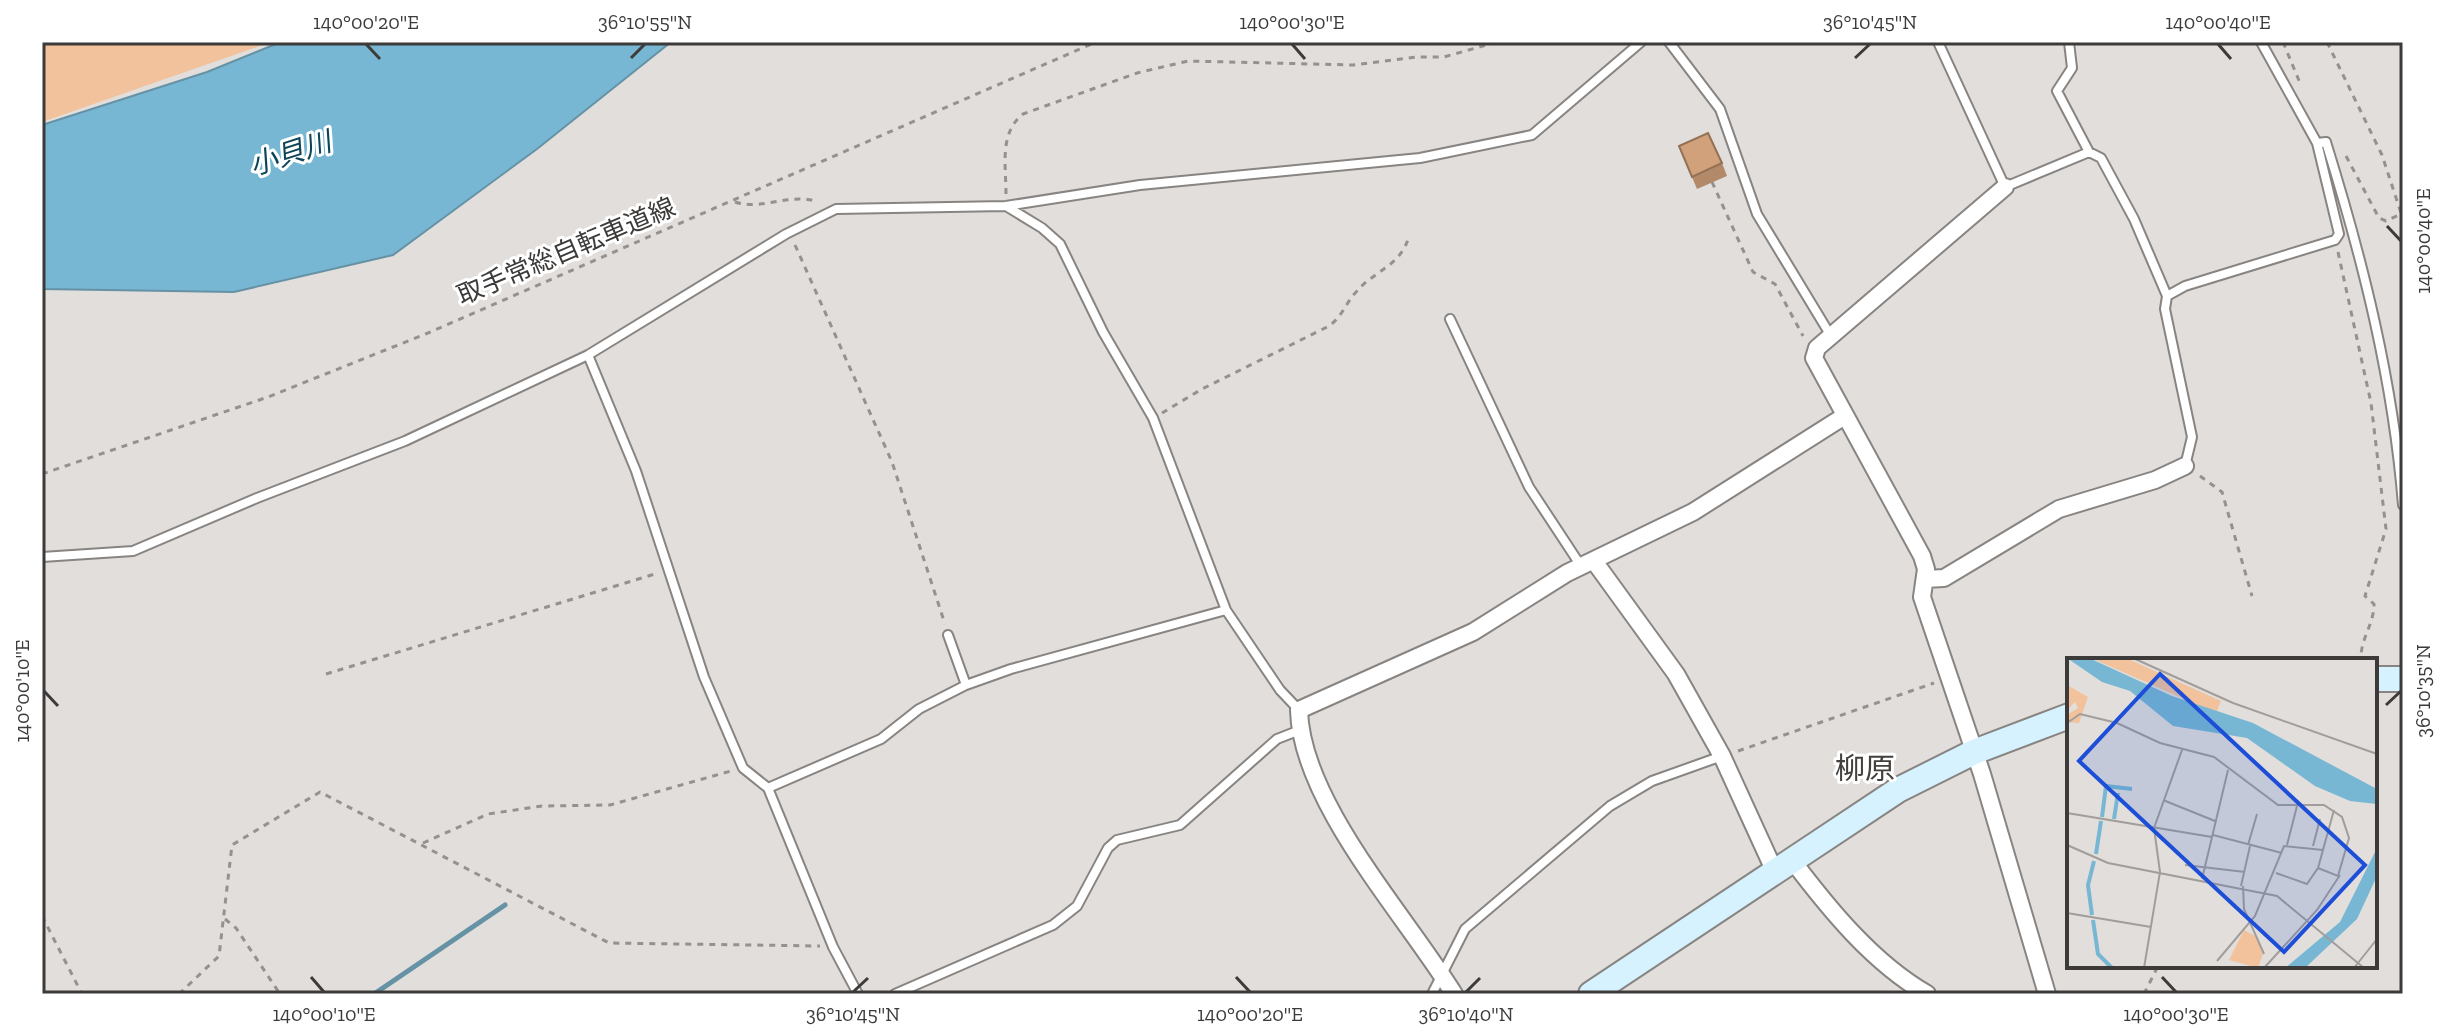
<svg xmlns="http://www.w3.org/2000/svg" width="2445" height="1036" viewBox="0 0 2445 1036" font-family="'Zilla Slab','Noto Sans JP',serif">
<rect width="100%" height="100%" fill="#e2dedb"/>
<path fill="#f1c29b" d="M42,42H271L42,122Z"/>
<path fill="#77b7d3" stroke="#6692a5" stroke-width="2" d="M281,42H671L537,149L393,255L234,292L42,289V125L207,72Z"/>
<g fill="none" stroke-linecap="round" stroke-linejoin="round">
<path stroke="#6692a5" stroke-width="5" d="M374,994L505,905"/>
<defs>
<path id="lane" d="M1669,42L1720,109L1757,214L1831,336
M1938,42L2005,187L2089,152
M2069,42L2072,68L2057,91L2089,152L2101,158L2134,219L2167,296
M2317,143L2326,142C2363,261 2393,380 2403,505
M1006,206L1042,228L1060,244L1103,332L1153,418L1226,610L1280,690L1299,710
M1450,319L1529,487L1581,566
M588,355L636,471L704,677L743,768L768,788L833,947L858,994
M2185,466L2192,437L2165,309L2167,296L2185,286L2335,240L2339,234L2317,143L2261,42
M42,557L133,551L257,498L405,441L588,355L786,234L836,209L1006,206L1140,185L1420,158L1532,135L1641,42
M948,635L966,685
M768,788L881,739L919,709L966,685L1011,669L1226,610
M895,994L1053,925L1077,906L1108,848L1117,840L1180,825L1277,739L1300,730
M1432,994L1465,929L1610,806L1652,781L1722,756"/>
<path id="street" d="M2005,187L1817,348L1814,358L1922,556L1926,569L1922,597L1982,774L2047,994
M1594,561L1676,674L1722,756L1775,872
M1925,579L1944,578L2059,509L2155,480L2185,466
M1792,860C1829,909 1873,963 1927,994
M1454,994C1406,916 1301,802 1299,710L1473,632L1567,573L1693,512L1843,417"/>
<path id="secondary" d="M2375,679H2403
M1591,994L1898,790L1974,752L2069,716"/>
</defs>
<use href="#lane" stroke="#878481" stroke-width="12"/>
<use href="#street" stroke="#878481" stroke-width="20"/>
<use href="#secondary" stroke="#878481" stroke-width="28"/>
<path stroke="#94918f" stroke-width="3" stroke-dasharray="6 6" stroke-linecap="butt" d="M2283,42L2300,83
M2327,42L2382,155L2403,219
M2346,156L2379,218L2386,221L2403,213
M1712,182L1753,272L1775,284L1803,336
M1006,194C1006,165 999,133 1023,114L1137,73L1188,61L1353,65L1416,57H1444L1497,42
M735,202C762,211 790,192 818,202
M795,245L892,462L945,624
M2338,252L2371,403L2386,529L2365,596L2374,604C2374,625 2360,639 2361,660
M1162,413L1202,389L1329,326C1343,316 1346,302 1357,291C1375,270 1401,266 1409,236
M42,474L268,397L428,333L1096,42
M2200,476L2222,492L2252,596
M326,674L655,574
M1738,751L1934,683
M423,843L488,814L542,806L610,805L731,771
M42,916L82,994
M225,919L236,928L280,994
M179,994L219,956L232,845L320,792L609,943L820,946
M2144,994L2158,966"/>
<use href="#lane" stroke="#fff" stroke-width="8"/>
<use href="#street" stroke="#fff" stroke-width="16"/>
<use href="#secondary" stroke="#d5f2fe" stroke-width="24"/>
</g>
<path fill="#b38a69" d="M1679,146L1722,163L1727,176L1697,189Z"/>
<path fill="#d0a17a" stroke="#927155" stroke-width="2" d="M1708,133L1722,163L1692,177L1679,146Z"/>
<path fill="none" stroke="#3d3b3a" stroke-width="3" d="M366,44L380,59M1292,44L1305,59M2218,44L2231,59M631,58L645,44M1855,58L1870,44M2387,226L2401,241M44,691L58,706M2386,705L2401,691M311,977L324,992M1236,977L1250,992M2162,977L2176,992M853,992L868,978M1466,992L1480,978"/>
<g text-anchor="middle" stroke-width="6" stroke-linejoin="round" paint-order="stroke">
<g font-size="26" fill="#3d3b3a" stroke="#fff">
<text transform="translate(566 251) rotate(-23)" y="9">取手常総自転車道線</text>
</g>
<g font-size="28" font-style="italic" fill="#0c4458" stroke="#fff">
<text transform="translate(290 153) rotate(-18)" y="10">小貝川</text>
</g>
<g font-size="30" fill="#44403e" stroke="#fff">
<text x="1865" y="779">柳原</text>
</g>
</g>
<g transform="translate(2067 658)">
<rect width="310" height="310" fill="#e2dedb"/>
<path d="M59,0L154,43L149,55L24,0ZM0,27L21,39L12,65L0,64V57L11,50L8,44L0,52ZM177,272L188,278L197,293L191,310L162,302Z" fill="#f1c29b"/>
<path d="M0,0H22L105,38L186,65L310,131V146L283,143L248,128L180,80L106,68L63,33L35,24ZM310,190V218L290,261L238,310H218L273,264Z" fill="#77b7d3"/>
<path fill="none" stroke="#77b7d3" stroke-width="4" d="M35,159L39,128L65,131M47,161L51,135M29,196L34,163M25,257L21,227L27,203M26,262L31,296L45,310"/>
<path fill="none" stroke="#a09d9b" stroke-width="2" d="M66,0L166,45L310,96M0,65L13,56L50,65L93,85L147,99L211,147H257L275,159L282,180L271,218L251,210L240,226L209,215M96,142L148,163M0,155L145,179M146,177L215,195M0,187L41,205L210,238L297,310M181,187L190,156M220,187L230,148M246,188L253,161M118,207L178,214M251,210L267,152M135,221L161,112M174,228L183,188M176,228L177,251L197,296M0,255L84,269M150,303L188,258L217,188L256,192M77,310L93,214L87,170L115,92M197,310L250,252L273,217M287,310L310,281"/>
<path fill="#1d4ed8" fill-opacity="0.15" stroke="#1d4ed8" stroke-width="4" d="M93,16L298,207L217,294L12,103Z"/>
<rect width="310" height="310" fill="none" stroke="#3d3b3a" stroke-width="4"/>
</g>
<rect width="2445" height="1036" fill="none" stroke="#ffffff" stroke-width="88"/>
<rect x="44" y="44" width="2357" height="948" fill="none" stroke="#3d3b3a" stroke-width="3"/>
<g font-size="20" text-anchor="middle" fill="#3d3b3a">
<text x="366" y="29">140°00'20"E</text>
<text x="645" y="29">36°10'55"N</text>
<text x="1292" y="29">140°00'30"E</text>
<text x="1870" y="29">36°10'45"N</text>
<text x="2218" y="29">140°00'40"E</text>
<text transform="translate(2423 241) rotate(-90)" y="7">140°00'40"E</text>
<text transform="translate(2423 691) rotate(-90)" y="7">36°10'35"N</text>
<text transform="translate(22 691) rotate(-90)" y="7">140°00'10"E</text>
<text x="324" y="1021">140°00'10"E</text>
<text x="853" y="1021">36°10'45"N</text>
<text x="1250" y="1021">140°00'20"E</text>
<text x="1466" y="1021">36°10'40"N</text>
<text x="2176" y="1021">140°00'30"E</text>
</g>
</svg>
